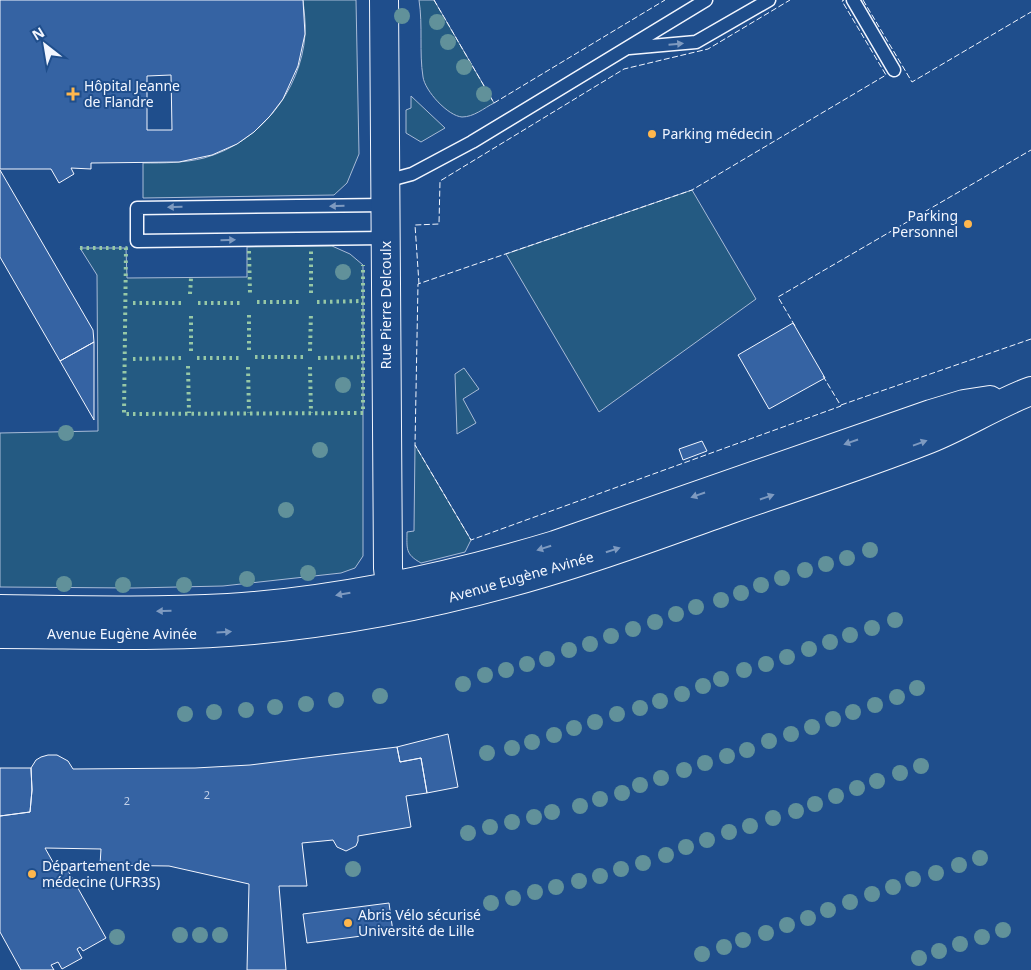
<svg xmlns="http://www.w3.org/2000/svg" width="1031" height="970" viewBox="0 0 1031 970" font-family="'Noto Sans',sans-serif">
<rect width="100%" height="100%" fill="#1f4e8c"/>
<path fill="#245a82" stroke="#a8bbd7" d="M303,0H356L359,154L347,183L334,195L143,198V163C164,163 184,163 204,158C259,143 301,91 305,35C306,23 304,11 303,0Z
M419,0H434L494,103C484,108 474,117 462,117C448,116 425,91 423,77C419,52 423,26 419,0Z
M411,96L445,128L421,142L406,133V110L411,108Z
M692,190L756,299L599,412L506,254Z
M332,246L350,254L363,265V556L355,568L341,573L223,586L133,588L0,587V433L98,431L97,275L80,248H126L127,278L247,277V247Z
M464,368L479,389L463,399L476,423L457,434L455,374Z
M415,445L471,540L465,552L421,563C405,554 407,549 407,532L414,531Z"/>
<path fill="#3563a3" stroke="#f2f6ff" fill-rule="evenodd" d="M0,0H303L305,34L298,66L283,99L270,116L254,132L237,144L212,155L179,162L91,163V169L71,168L74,174L59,183L51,169H0ZM171,75L172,130H147V76Z
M0,170L93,330L94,342L60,361L0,257Z
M793,323L825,378L769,409L738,355Z
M94,342V420L60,361Z
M702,441L707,451L683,460L679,449Z
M448,734L458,787L427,793L421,758L400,762L397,747Z
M397,747L400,762L421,758L427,793L406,796L411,827L358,836V841L356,846L346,851L337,847L333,840L302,843L307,886H279L286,970H247L249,884L169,866L100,865L101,849L45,848L58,871L66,867L106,938L83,951L80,947L77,949L82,958L62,969L58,962L51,965L54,970H21L0,932V816L30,812L32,790L31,768L36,760L41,757L48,755H57L68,761L73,769L195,768L250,765Z
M0,768H31L32,790L30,812L0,816Z
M389,903L393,932L307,943L303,914Z"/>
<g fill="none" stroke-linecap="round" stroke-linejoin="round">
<defs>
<path id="lane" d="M853,0L894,70
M629,48L696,42L769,0
M386,181L412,174L472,142L706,0
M386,205L137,208V241L386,238"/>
<path id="secondary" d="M384,0L388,568L389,577L396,602
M0,609C76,610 152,612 228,608C338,601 449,577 555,545L931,414L964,404L990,400
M0,634C84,634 169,638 253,630C351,621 449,601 543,573C606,555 669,531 731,509C797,486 864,465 929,439C964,425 996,404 1031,391"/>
</defs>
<use href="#lane" stroke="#f2f6ff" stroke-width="15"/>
<use href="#secondary" stroke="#f2f6ff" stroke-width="30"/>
<use href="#lane" stroke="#1f4e8c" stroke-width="12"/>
<use href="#secondary" stroke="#1f4e8c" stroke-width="28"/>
<path stroke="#97c8a6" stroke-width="4" stroke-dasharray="2.5 4" stroke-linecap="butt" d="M80,248H126L124,414L363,413V265
M249,251L250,293
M311,293V250
M190,294L191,278
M257,302H302
M317,302L363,301
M133,303H181
M198,303H242
M249,350V311
M191,351V312
M310,351L311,312
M255,357H304
M197,358H240
M318,358L363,357
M133,359L181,358
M188,366L189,413
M248,367L249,413
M310,367L311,413"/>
<path stroke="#f2f6ff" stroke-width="1" stroke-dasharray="6 2.5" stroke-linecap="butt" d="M434,0L494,103L665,0
M863,0L912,82L1031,12
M419,284L415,225L439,224L440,181L624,69L708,49L790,0
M795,326L778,297L1031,150
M823,376L841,406L471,540L415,445L418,284L692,190L886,75L842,1L844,0
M841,405L1031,339"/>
</g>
<g fill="#61919a">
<circle cx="402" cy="16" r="8"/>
<circle cx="437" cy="22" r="8"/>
<circle cx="448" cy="42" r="8"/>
<circle cx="464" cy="67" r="8"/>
<circle cx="484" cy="94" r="8"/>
<circle cx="343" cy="272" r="8"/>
<circle cx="343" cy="385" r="8"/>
<circle cx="66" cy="433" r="8"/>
<circle cx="320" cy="450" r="8"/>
<circle cx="286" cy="510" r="8"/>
<circle cx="870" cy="550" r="8"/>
<circle cx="847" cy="558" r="8"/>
<circle cx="826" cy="564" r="8"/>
<circle cx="805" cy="570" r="8"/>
<circle cx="308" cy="573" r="8"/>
<circle cx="782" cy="578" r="8"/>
<circle cx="247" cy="579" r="8"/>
<circle cx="64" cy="584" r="8"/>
<circle cx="123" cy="585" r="8"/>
<circle cx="184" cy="585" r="8"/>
<circle cx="761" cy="585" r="8"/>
<circle cx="741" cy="593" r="8"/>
<circle cx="721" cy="600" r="8"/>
<circle cx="696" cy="607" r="8"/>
<circle cx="676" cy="614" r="8"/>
<circle cx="895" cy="620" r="8"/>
<circle cx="655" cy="622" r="8"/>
<circle cx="872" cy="628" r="8"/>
<circle cx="633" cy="629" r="8"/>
<circle cx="850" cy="635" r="8"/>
<circle cx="611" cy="636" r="8"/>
<circle cx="830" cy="642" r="8"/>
<circle cx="590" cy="644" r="8"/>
<circle cx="809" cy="649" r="8"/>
<circle cx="569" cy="650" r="8"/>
<circle cx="787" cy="657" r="8"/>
<circle cx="547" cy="659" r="8"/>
<circle cx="527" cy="664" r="8"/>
<circle cx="766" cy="664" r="8"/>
<circle cx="506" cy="670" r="8"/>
<circle cx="744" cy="670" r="8"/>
<circle cx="485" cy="675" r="8"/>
<circle cx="721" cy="679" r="8"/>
<circle cx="463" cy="684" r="8"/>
<circle cx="703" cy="686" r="8"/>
<circle cx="917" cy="688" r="8"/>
<circle cx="682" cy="694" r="8"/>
<circle cx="380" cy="696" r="8"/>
<circle cx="897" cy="697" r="8"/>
<circle cx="336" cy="700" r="8"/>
<circle cx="660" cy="701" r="8"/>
<circle cx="306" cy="704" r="8"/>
<circle cx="875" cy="705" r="8"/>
<circle cx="275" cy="707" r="8"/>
<circle cx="640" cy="708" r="8"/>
<circle cx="246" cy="710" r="8"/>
<circle cx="214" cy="712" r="8"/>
<circle cx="853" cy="712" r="8"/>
<circle cx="185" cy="714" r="8"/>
<circle cx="617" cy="714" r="8"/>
<circle cx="833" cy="719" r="8"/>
<circle cx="595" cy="722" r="8"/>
<circle cx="812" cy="727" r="8"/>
<circle cx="574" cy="728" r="8"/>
<circle cx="791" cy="734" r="8"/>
<circle cx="554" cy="735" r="8"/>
<circle cx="769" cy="741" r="8"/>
<circle cx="532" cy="742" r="8"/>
<circle cx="512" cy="748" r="8"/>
<circle cx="747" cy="750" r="8"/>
<circle cx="487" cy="753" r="8"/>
<circle cx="727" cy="756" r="8"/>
<circle cx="705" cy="763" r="8"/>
<circle cx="921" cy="766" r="8"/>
<circle cx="684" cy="770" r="8"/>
<circle cx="900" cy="773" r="8"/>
<circle cx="661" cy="778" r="8"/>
<circle cx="877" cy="781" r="8"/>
<circle cx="640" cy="785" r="8"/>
<circle cx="857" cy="788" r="8"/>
<circle cx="622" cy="793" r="8"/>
<circle cx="836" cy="796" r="8"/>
<circle cx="600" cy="799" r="8"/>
<circle cx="815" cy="804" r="8"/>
<circle cx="580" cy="806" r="8"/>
<circle cx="796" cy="811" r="8"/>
<circle cx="552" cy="812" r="8"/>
<circle cx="534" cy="817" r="8"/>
<circle cx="773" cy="818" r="8"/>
<circle cx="512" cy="822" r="8"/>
<circle cx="750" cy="826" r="8"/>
<circle cx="490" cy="827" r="8"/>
<circle cx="729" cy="832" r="8"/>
<circle cx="468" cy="833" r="8"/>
<circle cx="707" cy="840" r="8"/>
<circle cx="686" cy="847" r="8"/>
<circle cx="666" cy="855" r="8"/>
<circle cx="980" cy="858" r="8"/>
<circle cx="643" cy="863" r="8"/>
<circle cx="959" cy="865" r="8"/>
<circle cx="353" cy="869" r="8"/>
<circle cx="621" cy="869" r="8"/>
<circle cx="936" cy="873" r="8"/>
<circle cx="600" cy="876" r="8"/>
<circle cx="913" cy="879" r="8"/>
<circle cx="579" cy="881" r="8"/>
<circle cx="556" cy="887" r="8"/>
<circle cx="893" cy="887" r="8"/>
<circle cx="535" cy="892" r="8"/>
<circle cx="872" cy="894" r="8"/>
<circle cx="513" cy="898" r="8"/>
<circle cx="850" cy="902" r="8"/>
<circle cx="491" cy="903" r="8"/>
<circle cx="828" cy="910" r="8"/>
<circle cx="808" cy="918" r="8"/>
<circle cx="787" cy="925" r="8"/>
<circle cx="1003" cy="930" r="8"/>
<circle cx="766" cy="933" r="8"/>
<circle cx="180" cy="935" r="8"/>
<circle cx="200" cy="935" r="8"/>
<circle cx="220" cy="935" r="8"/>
<circle cx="117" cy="937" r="8"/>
<circle cx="982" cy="937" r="8"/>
<circle cx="743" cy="940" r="8"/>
<circle cx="960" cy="944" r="8"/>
<circle cx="724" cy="947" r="8"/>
<circle cx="939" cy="951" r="8"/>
<circle cx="702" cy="954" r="8"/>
<circle cx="919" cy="958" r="8"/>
</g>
<defs><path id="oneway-solid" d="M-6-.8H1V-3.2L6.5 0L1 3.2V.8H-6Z" transform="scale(1.25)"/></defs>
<g fill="#7e9ac0">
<use href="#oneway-solid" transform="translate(676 44) rotate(-5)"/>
<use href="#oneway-solid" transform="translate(337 206) rotate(179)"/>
<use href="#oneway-solid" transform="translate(175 207) rotate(179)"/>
<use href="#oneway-solid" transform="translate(228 240) rotate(-1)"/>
<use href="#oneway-solid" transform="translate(851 442) rotate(161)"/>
<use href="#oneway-solid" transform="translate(920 443) rotate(-20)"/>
<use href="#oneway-solid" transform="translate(698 495) rotate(161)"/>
<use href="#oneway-solid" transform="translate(767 497) rotate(-19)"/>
<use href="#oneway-solid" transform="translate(544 548) rotate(163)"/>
<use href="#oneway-solid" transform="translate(613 550) rotate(-18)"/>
<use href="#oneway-solid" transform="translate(343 594) rotate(170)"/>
<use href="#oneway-solid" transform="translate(164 611) rotate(179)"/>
<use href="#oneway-solid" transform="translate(224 632) rotate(-4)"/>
</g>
<g fill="#ffb74d" stroke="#1f4e8c" stroke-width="2">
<path d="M70.5 86.5h5v5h5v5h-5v5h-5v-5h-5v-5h5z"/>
<circle cx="652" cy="134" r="5"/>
<circle cx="968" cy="224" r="5"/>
<circle cx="32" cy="874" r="5"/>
<circle cx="348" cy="923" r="5"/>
</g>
<g text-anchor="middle" stroke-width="4" stroke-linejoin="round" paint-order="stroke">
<g font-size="11" fill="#c3d1e8">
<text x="207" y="799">2</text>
<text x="127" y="805">2</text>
</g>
<g font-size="14" fill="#f2f6ff" stroke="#1f4e8c" text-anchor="start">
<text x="84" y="91">Hôpital Jeanne<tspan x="84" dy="16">de Flandre</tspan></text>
<text x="662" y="139">Parking médecin</text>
<text x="958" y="221" text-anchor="end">Parking<tspan x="958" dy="16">Personnel</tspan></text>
<text x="42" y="871">Département de<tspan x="42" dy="16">médecine (UFR3S)</tspan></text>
<text x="358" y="920">Abris Vélo sécurisé<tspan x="358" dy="16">Université de Lille</tspan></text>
</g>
<g font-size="14" fill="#f2f6ff" stroke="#1f4e8c">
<text transform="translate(386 305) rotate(-90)" y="5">Rue Pierre Delcoulx</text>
<text transform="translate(521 577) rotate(-16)" y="5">Avenue Eugène Avinée</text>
<text x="122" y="639">Avenue Eugène Avinée</text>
</g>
</g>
<g transform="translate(45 45) rotate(329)" stroke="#1f4e8c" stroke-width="4" paint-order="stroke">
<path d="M0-4L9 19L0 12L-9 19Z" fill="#f2f6ff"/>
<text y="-8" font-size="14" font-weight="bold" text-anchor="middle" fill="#f2f6ff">N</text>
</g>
</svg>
